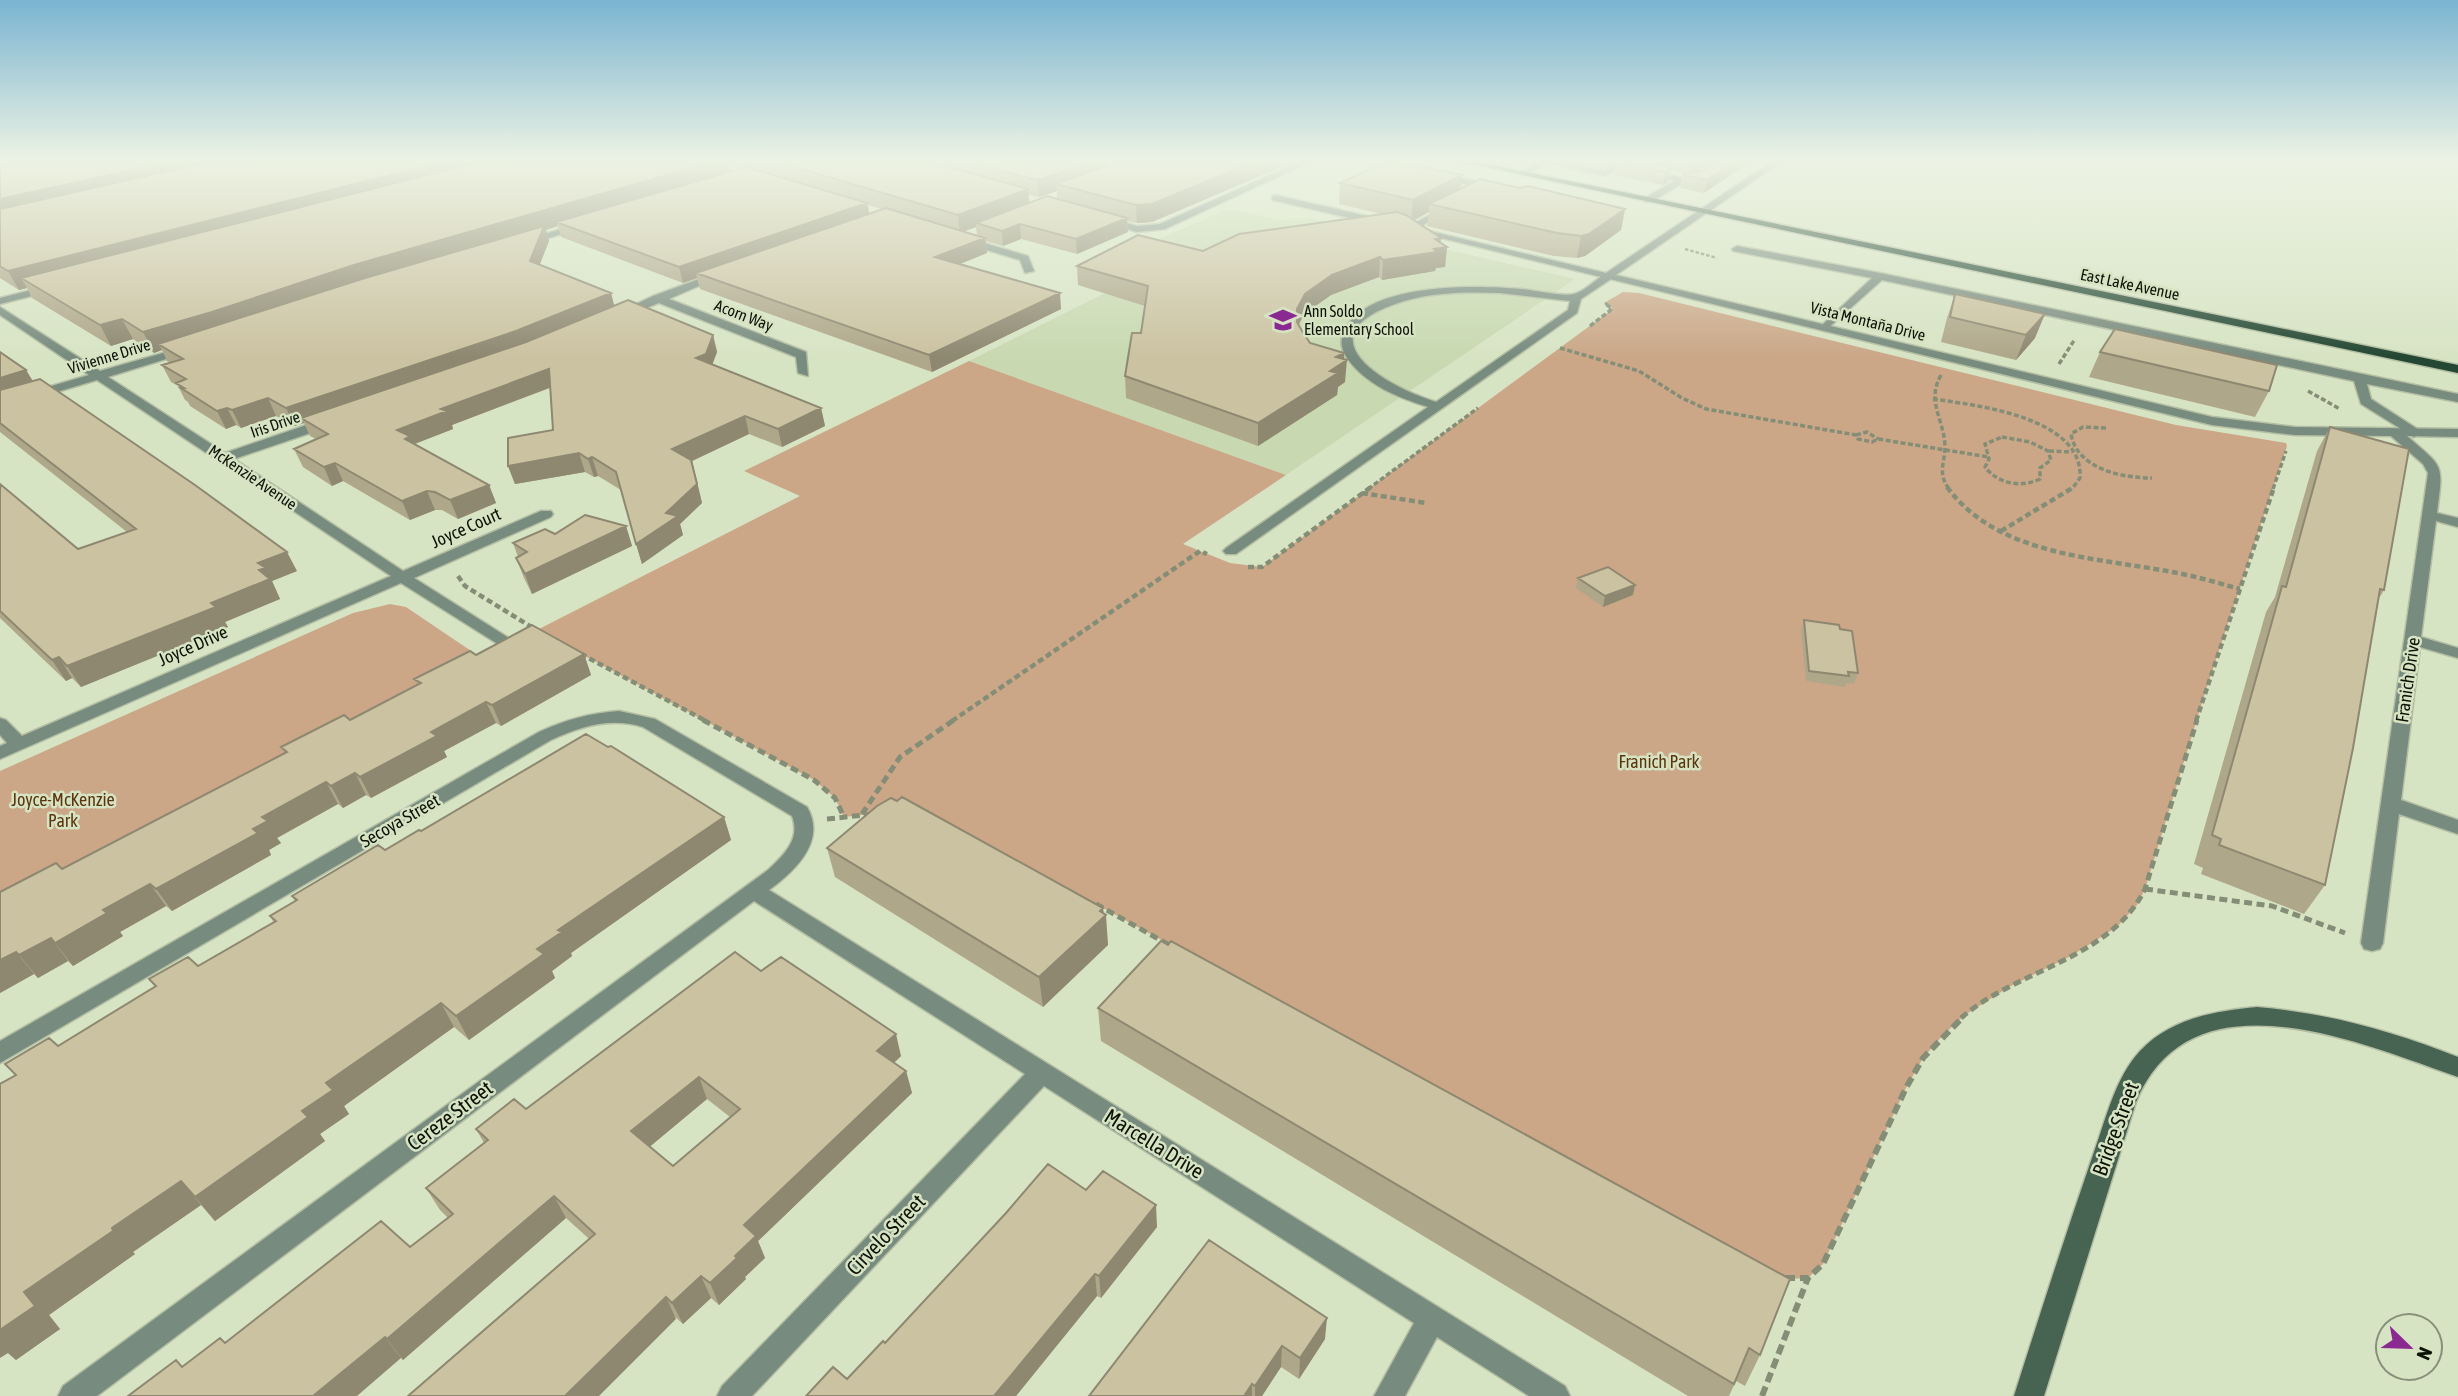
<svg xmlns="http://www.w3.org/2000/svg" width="2458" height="1396" viewBox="0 0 2458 1396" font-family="'Asap Condensed',sans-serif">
<rect width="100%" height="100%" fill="#d7e4c4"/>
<path fill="#c8d9b1" d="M1228,209L1280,220L1309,218L1575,279L1286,475L969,361L1189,251L1155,241Z"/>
<path fill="#cba788" d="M1623,292L1639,293L2176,425L2286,443L2287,446L2206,690L2145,889L2137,905L2117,927L2071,956L2009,987L1965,1015L1943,1035L1923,1058L1906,1088L1823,1264L1808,1278L1786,1279L1763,1270L930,813L916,809L844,817L835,798L814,780L537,630L800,496L744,471L969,361L1286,475L1183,544L1230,563L1262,567L1610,311L1612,307L1604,303Z
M390,604L406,607L483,659L0,912V771L353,613Z"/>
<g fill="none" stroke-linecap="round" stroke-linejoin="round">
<defs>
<path id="lane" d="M1299,162H1310L1165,229L1137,232L1099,220L1104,217L1137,226L1160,224Z
M1374,162H1389L1409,168L1405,171Z
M1545,162H1562L1604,170L1618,162H1628L1605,176Z
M1661,162H1671L1658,170C1668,173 1681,180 1692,177C1706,174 1713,162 1728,162L1698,182L1683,183L1651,202H1645V198L1674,181L1647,171Z
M1439,173L1491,184L1496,187L1491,190L1436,178L1435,176Z
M1446,206L1454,208L1412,231L1404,229Z
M1737,246L1880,273L2458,394V402L2367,384L2371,399L2419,430L2421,433L2414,437L2361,404L2354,381L1882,280L1825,331L1819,328L1821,326L1872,278L1733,251L1732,249Z
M1610,272L1614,273V277L1581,299L1577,313L1236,554H1226L1223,551L1226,548L1428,407C1397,397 1366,385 1347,358C1339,347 1340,335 1348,324C1377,283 1476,285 1521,289C1534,290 1563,297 1574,294C1587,291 1597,276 1610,272ZM1500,293L1570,301L1568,310L1436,402C1377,383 1300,333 1404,301C1435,292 1469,292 1500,293Z"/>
<path id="street" d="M1538,162H1548L1525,176L1518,174Z
M1771,162H1781L1616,275L2212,417L2295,427L2458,429V437L2407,436C2445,469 2443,463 2437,513L2458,518V527L2436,521L2421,637L2458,648V658L2420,647L2401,800L2458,820V834L2399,814L2383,943L2380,949L2372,951L2364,949L2361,943L2428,473L2423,464L2391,436L2295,435L2212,425L1412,231L1417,228L1606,273Z
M1275,195L1380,219L1385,222L1380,225L1272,200V196Z
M582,222L587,225L585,227L525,245L520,242Z
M964,237L1028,256L1034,271L1025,273L1020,260L960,242V238Z
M715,273L724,275L669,299L806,352L808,376L798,373L796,357L659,303L625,316L615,314L653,296Z
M51,285L56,288L55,290L0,304V298Z
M0,307L100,371L184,347H192V351L108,377L225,453L324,419H334V425L234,459L403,571L541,511H551L553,514L551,517L414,578L515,642L513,646H501L401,583L0,759V746L7,743L0,735V718L6,720L22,736L391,576L97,380L0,409V401L89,375L0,315Z
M619,711L655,719L807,807C827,841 795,871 769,890L1565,1386L1570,1396H1529L1437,1337L1405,1396H1374L1414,1323L1044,1086L752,1396H717L722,1386L1025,1074L754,901L97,1396H58L63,1386L768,870C784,855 801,839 792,816L643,727C611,717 581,726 551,740L0,1063V1041L539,732C565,720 590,713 619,711Z"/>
<path id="secondary" d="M2257,1007C2328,1013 2392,1031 2458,1057V1077C2362,1044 2191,968 2136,1102L2044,1396H2014C2040,1314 2066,1233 2094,1152C2106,1119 2115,1078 2140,1051C2171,1018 2215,1011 2257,1007Z"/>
<path id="primary" d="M1462,162H1478L2458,365V373Z"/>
</defs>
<use href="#lane" stroke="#b3bea2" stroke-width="3"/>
<use href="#street" stroke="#b3bea2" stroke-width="3"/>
<use href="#secondary" stroke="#b3bea2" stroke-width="3"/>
<use href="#primary" stroke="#b3bea2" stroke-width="3"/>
<path stroke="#848e76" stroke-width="2.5" stroke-dasharray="3.5 2" stroke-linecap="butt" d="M1685,249L1717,258
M1605,303L1609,306"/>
<path stroke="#848e76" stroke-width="3.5" stroke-dasharray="5 2.5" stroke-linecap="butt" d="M1590,326L1612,309L1606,304
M1560,348L1639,371L1682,398L1706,409L1856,435L1858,439L1872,442L1878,439L1989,457
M2059,364L2075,339
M1941,375C1926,402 1944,419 1945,446C1945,463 1937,473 1949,489
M2308,391L2340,409
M1933,399C1975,405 2084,417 2080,478L2072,489
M2106,428L2083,427L2071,434C2077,469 2122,478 2152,478
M1856,435L1867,432L1878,439
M2002,437L2030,442L2048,451L2051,460L2040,468V479C2021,488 1998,484 1985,467L1989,459L1985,444Z
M2049,451L2072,452
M1368,489L1478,408
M2273,489L2286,451"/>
<path stroke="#848e76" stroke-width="4.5" stroke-dasharray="6 3.5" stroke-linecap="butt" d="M1947,487C1998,556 2094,557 2172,572C2195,576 2218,583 2240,589
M1362,493L1426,503
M2001,531L2074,487
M1248,567H1262L1371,487
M458,576L465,586L533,628
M581,654L706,721
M952,721L1200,551L1207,554
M2196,721L2274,487"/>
<path stroke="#848e76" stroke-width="5" stroke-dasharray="8 4.5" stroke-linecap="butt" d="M703,720L814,780L835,798L844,817
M862,814L900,757L954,720
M827,819L874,814
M2145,889L2272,906L2345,933
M1096,904L1171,946
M1961,1018C2017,969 2110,960 2145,889L2197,720"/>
<path stroke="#848e76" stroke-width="6" stroke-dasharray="10 5" stroke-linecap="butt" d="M1785,1278H1808L1823,1264L1906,1088L1923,1058L1963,1017
M1762,1396L1808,1278"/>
<use href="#lane" fill="#788b7f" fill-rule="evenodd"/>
<use href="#street" fill="#788b7f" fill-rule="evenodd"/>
<use href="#secondary" fill="#476352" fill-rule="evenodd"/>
<use href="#primary" fill="#234733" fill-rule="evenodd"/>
</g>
<path fill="#afa78a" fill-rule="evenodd" d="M0,162H1293L1152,222L1137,223L1127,221L1128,232L1077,254L1021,239L1003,246L986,241L987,253L959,264L1061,309L932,372L700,289L697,278L683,283L561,237L558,226L546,230L549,241L540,264L611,293L614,305L713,335L717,352L712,364L821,408L825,426L782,447L749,434L692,461L702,503L680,524L683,535L642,564L621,490L598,476L594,477L585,472L515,484L508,466L553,430L550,388L452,425L453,429L415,444L489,485L496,503L458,519L442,510H435L410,520L343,481L332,486L303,467L294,449L316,439L310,436L304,423L295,426L276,416L241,428L236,425L226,429L190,406L188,402L185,400L178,386L171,382L162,365L170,363L167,361L162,350L154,353L133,339L111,346L32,298L27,288L19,290L0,278ZM728,163L743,168L730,172ZM1057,191V199L1029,203V195L1039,197ZM868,205L881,209H882L869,214ZM976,227L977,235L964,231Z
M1572,162H1613L1604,167Z
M1615,162H1657L1656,163L1665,166L1666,162H1716L1691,173L1702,171L1716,162L1704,193L1680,188L1682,175L1685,174L1670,171L1668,182L1663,185L1613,175Z
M1340,183L1461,189L1625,209L1621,230L1585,256L1577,258L1554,256L1427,226L1429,212L1414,220L1447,247L1445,267L1436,268L1435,271L1382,280L1379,277L1331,295L1304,314L1299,324L1302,331L1310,343L1344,359L1345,382L1338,387L1337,395L1258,446L1126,398L1125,376L1141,333L1145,306L1078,285L1077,266L1203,251L1381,214L1339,204Z
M1955,294L2035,338L2016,360L1941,342L1947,318Z
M0,352L26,370L33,381L297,571L272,581L280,599L225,622L228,627L81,687L72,678L66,681L0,618V484L78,549L127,532L0,432Z
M2100,352L2269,391L2255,417L2089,377Z
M2330,427L2384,590L2378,600L2325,885L2304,914L2201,874L2203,868L2194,864L2266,612L2275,597L2317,451Z
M626,526L632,546L532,594L524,578L516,558L518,557L513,543L555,534Z
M1578,578L1633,595L1603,607L1576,588Z
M1804,620L1840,629L1858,673L1854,684L1847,683L1845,687L1806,681L1801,631Z
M584,654L591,675L501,726L496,723L444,751L447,757L371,798L366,795L343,808L338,804L277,838L281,843L269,850L271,855L172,911L166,906L120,932L123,936L73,966L68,961L38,978L34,974L0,993L62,869L285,754L281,747L350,720L417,685L414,679L476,655Z
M897,801L1103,908L1108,945L1043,1007L835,877L827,848Z
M724,817L731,840L571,953L572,956L552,971L555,978L469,1040L454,1027L344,1106L349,1114L320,1134L325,1141L215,1221L201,1205L133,1252L135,1254L49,1315L60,1329L16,1360L8,1353L16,1075L58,1046L155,987L149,979L198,966L274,923L270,916L295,901L292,896L421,831Z
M1168,945L1760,1355L1745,1386L1736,1381L1729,1396H1688L1101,1041L1098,1008Z
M761,971L901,1056L894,1063L906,1071L912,1093L758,1241L765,1258L745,1277L746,1279L719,1305L711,1298L683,1324L566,1218L403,1360L401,1358L182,1367L225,1343L410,1247L448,1218L440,1210L426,1188L484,1143L476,1129L526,1109ZM707,1099L730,1117L673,1166L649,1147Z
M1086,1190L1157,1227L1101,1298L1097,1296L1016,1396H806L847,1379L885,1343L1006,1213Z
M1209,1240L1325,1339L1299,1379L1281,1367L1262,1396H1089Z"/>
<path fill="#8e8871" d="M168,162H251L0,219V199Z
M442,162H514L21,278L27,288L19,290L8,271Z
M712,162H728L730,175L556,222L558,226L546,230L549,241L535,276L158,344L162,350L154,353L143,332L354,265Z
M1094,162H1110L1111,174L1056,184L1057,191L1039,197L1037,180Z
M1253,162H1293L1152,222L1137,223L1136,205Z
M1604,162H1613L1604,167Z
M1690,162H1716L1688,175Z
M1734,162H1750L1704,193L1707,180Z
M1670,169L1668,182L1663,185L1665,172Z
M1462,175L1460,196L1429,204V212L1411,222L1413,200Z
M1028,189L1030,206L976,223V227L960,233L958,215Z
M867,203L870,217L696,273L697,278L683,283L679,267Z
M1625,209L1621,230L1585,256L1577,258L1581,236Z
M1127,218L1128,232L1077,254L1076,239Z
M1020,224L1021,239L1003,246L1002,231Z
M985,238L987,253L938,273L935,257Z
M1441,238L1440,248L1447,247L1445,267L1436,268L1435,271L1382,280L1383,260L1435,239Z
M1380,257L1379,277L1331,295L1304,314L1296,330L1297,309L1305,294L1332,275Z
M611,293L615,309L522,348L301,418L304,423L295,426L286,408Z
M1060,293L1061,309L932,372L929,355Z
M2045,314L2035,338L2016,360L2026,335Z
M122,319L133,339L111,346L100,325Z
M713,335L717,352L710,371L696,358Z
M1344,353V362L1347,360L1345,382L1338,387L1337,395L1258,446V423L1330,371L1336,357Z
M549,369L554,386L452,425L453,429L414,444L418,455L397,430L441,409Z
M26,370L36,387L0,398V378Z
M268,398L276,416L241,428L232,410Z
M227,408L236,425L226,429L217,411Z
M821,408L825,426L782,447L778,429Z
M745,416L749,434L692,461L702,503L680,524L683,535L642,564L636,544L666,513L672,449Z
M579,453L585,472L515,484L508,466Z
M592,457L598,476L594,477L588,459Z
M335,463L343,481L332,486L324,467Z
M489,485L496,503L458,519L450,500Z
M427,491L435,510L410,520L402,501Z
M626,526L632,546L532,594L525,574Z
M287,552L297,571L272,581L280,599L225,622L228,627L81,687L67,666L211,603L259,570L258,563Z
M1635,585L1633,595L1603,607L1605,596Z
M584,654L591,675L501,726L492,705Z
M59,657L72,678L66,681L52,660Z
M486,702L496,723L444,751L447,757L371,798L360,777L431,732Z
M355,773L366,795L343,808L331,786Z
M326,782L338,804L277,838L281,843L269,850L271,855L172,911L156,889L253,829L262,817Z
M724,817L731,840L571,953L572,956L552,971L555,978L469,1040L456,1016L537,949L558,930Z
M150,884L166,906L120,932L123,936L73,966L55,943L103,910Z
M1103,908L1104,917L1106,915L1108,945L1043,1007L1039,977Z
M51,938L68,961L38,978L19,955Z
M16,952L34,974L0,993V960Z
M441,1003L454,1027L344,1106L349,1114L320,1134L325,1141L215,1221L195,1197L302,1111L326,1083Z
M896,1034L901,1056L883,1073L877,1051Z
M906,1071L912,1093L758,1241L765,1258L745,1277L746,1279L719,1305L710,1283L735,1256L744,1225Z
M699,1077L707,1099L641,1154L631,1131Z
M181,1181L201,1205L133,1252L135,1254L49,1315L60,1329L16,1360L8,1353L0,1358V1330L24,1292L112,1228Z
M554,1196L566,1218L403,1360L387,1339Z
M1156,1205L1157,1227L1101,1298L1099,1276Z
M1095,1274L1097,1296L1016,1396H994Z
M701,1276L711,1298L683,1324L672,1303Z
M666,1297L676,1319L599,1396H565Z
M1327,1318L1325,1339L1299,1379L1300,1358Z
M385,1337L401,1358L357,1396H313Z
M1282,1346L1281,1367L1262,1396H1255V1386Z
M1252,1384V1396H1244Z"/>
<path fill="#cbc2a1" stroke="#8e8871" stroke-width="2" fill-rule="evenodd" d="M0,162H168L0,199Z
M208,162H442L8,271L0,266V209Z
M478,162H712L354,265L212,312L143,332L122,319L100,325L21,278Z
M777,162H930L1028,189L958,215Z
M968,162H1094L1037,180Z
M1109,162H1253L1152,204L1136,205L1056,184L1109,165Z
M1386,162H1398L1462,175L1413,200L1340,183Z
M1616,162H1653L1670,169L1665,172Z
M1716,162H1734L1707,180L1682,175L1702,171Z
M746,167L867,203L679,267L556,222Z
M1480,179L1520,188L1528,186L1625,209L1589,234L1581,236L1557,233L1429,204Z
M1047,196L1127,218L1076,239L1020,224L1002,231L976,223Z
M886,208L985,238L935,257L1060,293L929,355L696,273Z
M1397,212L1406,215L1441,238L1435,239L1447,247L1434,249L1437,252L1383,260L1380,257L1332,275L1305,294L1297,309V322L1302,331L1310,343L1344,353L1336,357L1347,360L1330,371L1338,373L1258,423L1125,376L1132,333H1141L1148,286L1077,266L1138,235L1203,251L1239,234Z
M544,226L530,261L611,293L516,331L286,408L268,398L232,410L227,408L217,411L181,388H184L176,383L186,379L162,365L183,359L158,344L365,278Z
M1955,294L2045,314L2026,335L1950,317Z
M628,300L713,335L706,354L696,358L821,408L778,429L745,416L672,449L691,460L697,484L666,513L678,516L636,544L616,472L592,457L588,459L579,453L508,466V438L553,430L549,369L441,409L447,411L397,430L410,436L405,439L489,485L450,500L435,492L427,491L402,501L335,463L324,467L294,449L328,434L301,418L526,342Z
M2115,329L2277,365L2269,391L2100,352Z
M0,352L26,370L0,378Z
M40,379L195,485L287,552L258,563L266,568L259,570L270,579L211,603L216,607L67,666L59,657L52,660L0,611V484L78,549L136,529L0,423V390Z
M2330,427L2409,449L2384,590L2380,589L2353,748L2325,885L2219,845L2221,839L2212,835L2282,586L2286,587Z
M585,515L626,526L525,574L516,558L527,552L513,543L545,529L555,534Z
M1608,567L1635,585L1605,596L1578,578Z
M1804,620L1839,625L1840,629L1852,631L1858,673L1848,672L1849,676L1809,671Z
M532,625L584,654L492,705L486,702L431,732L437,736L360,777L355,773L331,786L326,782L262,817L268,821L253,829L258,833L156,889L150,884L103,910L107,913L55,943L51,938L19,955L16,952L0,960V892L56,863L62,869L287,752L281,747L344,715L350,720L421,683L414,679L470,651L476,655Z
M586,734L608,747L611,746L724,817L558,930L562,932L537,949L544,954L456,1016L441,1003L326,1083L333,1090L302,1111L308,1117L195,1197L181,1181L112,1228L113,1231L24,1292L35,1306L0,1330V1084L16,1075L5,1064L49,1038L58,1046L156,986L149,979L188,957L198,966L276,921L270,916L297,900L292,896L378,845L385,850L419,830L421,831Z
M902,797L1103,908L1100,911L1106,915L1039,977L827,848L877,806L891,798L897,801Z
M1161,941L1168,945L1171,941L1790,1279L1760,1355L1749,1348L1734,1384L1098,1008Z
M735,952L761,971L781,957L896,1034L877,1051L906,1071L744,1225L756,1236L735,1256L737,1258L710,1283L701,1276L672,1303L666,1297L565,1396H408L595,1234L554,1196L387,1339L385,1337L313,1396H128L176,1360L182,1367L220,1338L225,1343L381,1221L410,1247L453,1214L426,1188L488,1140L476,1129L514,1099L526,1109ZM699,1077L740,1109L673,1166L631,1131Z
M1048,1164L1086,1190L1103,1171L1156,1205L1099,1276L1095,1274L994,1396H806L833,1367L847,1379L883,1341L885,1343L1006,1213Z
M1209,1240L1327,1318L1300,1358L1282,1346L1255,1386L1252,1384L1244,1396H1089Z"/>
<linearGradient id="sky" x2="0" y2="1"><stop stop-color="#7ab4d1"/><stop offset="0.45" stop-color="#edf3e4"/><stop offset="1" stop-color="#edf3e4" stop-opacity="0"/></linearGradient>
<rect width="2458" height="357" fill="url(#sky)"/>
<defs>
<symbol id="school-bare" viewBox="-9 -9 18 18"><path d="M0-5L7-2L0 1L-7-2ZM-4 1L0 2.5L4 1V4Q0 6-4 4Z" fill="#8b2992" stroke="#d7e4c4" stroke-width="2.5" paint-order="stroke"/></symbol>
</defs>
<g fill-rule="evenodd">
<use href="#school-bare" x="1264" y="301" width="38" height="38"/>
</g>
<g text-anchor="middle" stroke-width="5" stroke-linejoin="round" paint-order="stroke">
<g font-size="16" fill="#0e1308" stroke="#d7e4c4">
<text transform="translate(2130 284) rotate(12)" y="6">East Lake Avenue</text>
<text transform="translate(744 315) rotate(21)" y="6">Acorn Way</text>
<text transform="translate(1868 321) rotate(14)" y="6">Vista Montaña Drive</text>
<text transform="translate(109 356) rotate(-17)" y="6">Vivienne Drive</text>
<text transform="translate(275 424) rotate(-19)" y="6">Iris Drive</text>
<text transform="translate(253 477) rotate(34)" y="6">McKenzie Avenue</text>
</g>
<g font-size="16" fill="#0e1308" stroke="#d7e4c4" text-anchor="start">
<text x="1304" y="317">Ann Soldo<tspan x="1304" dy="18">Elementary School</tspan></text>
</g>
<g font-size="18" fill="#0e1308" stroke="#d7e4c4">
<text transform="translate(466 528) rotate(-24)" y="6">Joyce Court</text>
<text transform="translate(193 646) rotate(-24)" y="6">Joyce Drive</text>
<text transform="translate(2408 680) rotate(-82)" y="6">Franich Drive</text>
<text transform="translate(400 821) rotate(-30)" y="6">Secoya Street</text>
</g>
<g font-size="18" fill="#5c350e" stroke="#d7e4c4">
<text x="1659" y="768">Franich Park</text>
<text x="63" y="806">Joyce-McKenzie<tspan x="63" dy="21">Park</tspan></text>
</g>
<g font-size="21" fill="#0e1308" stroke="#d7e4c4">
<text transform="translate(450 1116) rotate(-37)" y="7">Cereze Street</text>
<text transform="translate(2116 1129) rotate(-70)" y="7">Bridge Street</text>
<text transform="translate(1154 1144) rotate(32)" y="7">Marcella Drive</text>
<text transform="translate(886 1235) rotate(-46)" y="7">Cirvelo Street</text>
</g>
</g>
<g transform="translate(2409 1347) rotate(113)"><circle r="33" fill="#d7e4c4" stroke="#879079" stroke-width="2"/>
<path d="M0-5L12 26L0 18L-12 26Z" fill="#8b2992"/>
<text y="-10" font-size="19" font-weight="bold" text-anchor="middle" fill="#0e1308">N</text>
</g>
</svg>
